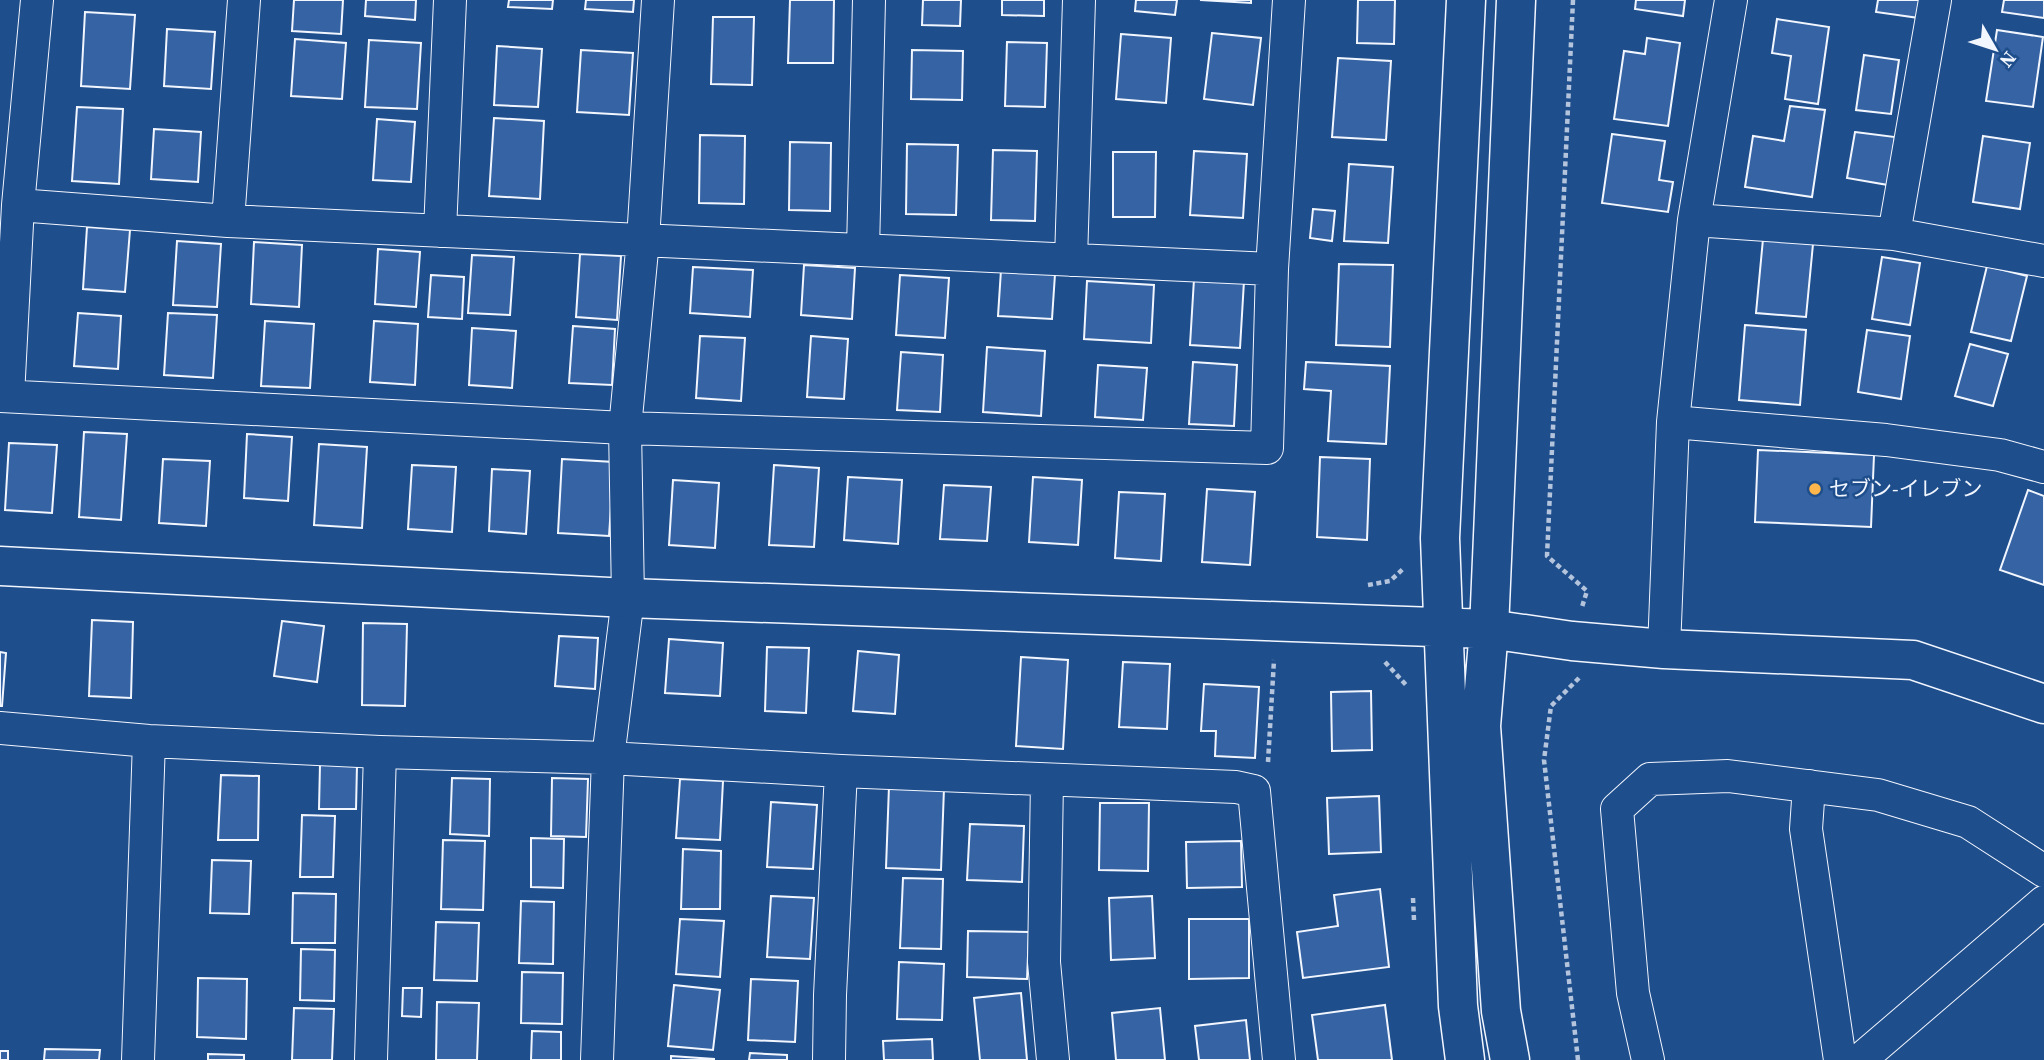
<svg xmlns="http://www.w3.org/2000/svg" width="2044" height="1060" viewBox="0 0 2044 1060" font-family="'Source Serif 4','Noto Sans JP',serif">
<rect width="100%" height="100%" fill="#1f4e8c"/>
<path fill="#3563a3" stroke="#f2f6ff" stroke-width="2" d="M294,0H343L341,34L292,31Z
M366,0H416L415,20L365,16Z
M509,0H553L552,9L508,7Z
M586,0H634L633,12L585,9Z
M790,0H834L833,63H788Z
M923,0H961L960,26L922,25Z
M1002,0H1044V16L1002,15Z
M1136,0H1177L1175,15L1135,11Z
M1200,0H1251V3Z
M1358,0H1395L1394,44L1357,43Z
M1636,0H1685L1683,16L1635,9Z
M1878,0H1921L1919,18L1876,12Z
M2004,0H2044V18L2002,12Z
M85,12L135,15L130,89L81,86Z
M713,17H754L752,85L711,84Z
M1777,19L1829,27L1818,104L1785,99L1791,56L1772,53Z
M167,29L215,32L211,89L164,86Z
M1997,30L2043,37L2033,107L1986,101Z
M1212,33L1261,38L1253,105L1204,99Z
M1121,34L1171,38L1166,103L1116,99Z
M1647,38L1680,43L1668,126L1614,119L1624,51L1645,54Z
M295,39L346,43L342,99L291,96Z
M369,40L421,43L417,109L365,107Z
M1007,42L1047,43L1045,107L1005,106Z
M497,46L542,49L538,107L494,105Z
M581,50L633,53L629,115L577,112Z
M912,50L963,51L962,100L911,99Z
M1864,55L1899,60L1891,114L1856,110Z
M1338,58L1391,61L1386,140L1332,137Z
M1790,106L1825,110L1812,197L1745,187L1753,136L1784,141Z
M77,107L123,109L119,184L72,181Z
M494,118L544,121L540,199L489,196Z
M377,119L415,122L411,182L373,180Z
M154,129L201,132L198,182L151,179Z
M1855,132L1895,137L1888,185L1847,178Z
M1612,134L1665,141L1659,180L1673,182L1668,212L1602,203Z
M700,135L745,136L744,204L699,203Z
M1983,136L2030,143L2020,209L1973,202Z
M790,142L831,143L830,211L789,210Z
M907,144L958,145L956,215L906,214Z
M993,150L1037,151L1035,221L991,220Z
M1194,151L1247,154L1243,218L1190,215Z
M1113,152H1156L1155,217H1113Z
M1349,164L1393,167L1388,243L1344,241Z
M1313,209L1335,211L1332,241L1310,238Z
M87,227L130,230L125,292L83,289Z
M1763,239L1813,244L1806,317L1756,313Z
M177,241L221,244L217,307L173,305Z
M254,242L302,245L299,307L251,304Z
M378,249L420,252L416,307L375,304Z
M580,254L621,256L617,320L576,317Z
M472,255L514,257L510,315L468,313Z
M1882,257L1920,263L1910,325L1872,319Z
M1339,264L1393,265L1390,347L1336,345Z
M804,265L855,268L852,319L801,315Z
M1987,266L2027,276L2011,341L1971,332Z
M693,267L753,270L750,317L690,313Z
M1001,270L1055,274L1052,319L998,316Z
M431,275L464,277L462,319L428,317Z
M900,275L949,278L945,338L896,335Z
M1194,279L1244,281L1240,348L1190,345Z
M1087,281L1154,285L1151,343L1084,339Z
M78,313L121,316L118,369L74,366Z
M168,313L217,315L213,378L164,375Z
M265,321L314,324L310,388L261,386Z
M374,321L418,324L415,385L370,382Z
M1745,325L1806,330L1800,405L1739,400Z
M573,326L615,329L612,385L569,383Z
M472,328L516,331L512,388L469,385Z
M1867,330L1910,336L1901,399L1858,392Z
M700,336L745,338L741,401L696,398Z
M811,336L848,339L844,399L807,397Z
M1970,344L2008,354L1993,406L1955,396Z
M987,347L1045,351L1041,416L983,412Z
M901,352L943,355L940,412L897,410Z
M1193,362L1237,365L1234,426L1189,424Z
M1306,362L1390,366L1386,444L1328,441L1331,391L1304,389Z
M1098,365L1147,368L1143,420L1095,417Z
M84,432L127,434L121,520L79,517Z
M247,434L292,437L288,501L244,498Z
M9,443L57,445L52,513L5,510Z
M319,444L367,447L362,528L314,525Z
M1758,450L1874,455L1871,527L1755,522Z
M1320,457L1370,459L1367,540L1317,537Z
M163,459L210,461L206,526L159,523Z
M562,459L614,462L609,536L558,533Z
M412,465L456,467L452,532L408,529Z
M774,465L819,468L814,547L769,545Z
M492,469L530,471L526,534L489,531Z
M848,477L902,480L898,544L844,540Z
M1033,477L1082,480L1078,545L1029,542Z
M673,480L719,483L715,548L669,545Z
M944,485L991,487L987,541L940,539Z
M1207,489L1255,492L1250,565L1202,562Z
M2028,490L2044,496V585L2000,570Z
M1119,492L1165,494L1161,561L1115,558Z
M92,620L133,622L131,698L89,696Z
M282,621L324,626L317,682L274,676Z
M363,623L407,624L405,706L362,705Z
M559,636L598,638L595,689L555,686Z
M669,639L723,643L720,696L665,693Z
M767,647L809,648L806,713L765,711Z
M858,651L899,655L895,714L853,711Z
M0,652L6,653L2,706H0Z
M1021,657L1068,660L1063,749L1016,746Z
M1123,662L1170,664L1167,729L1119,727Z
M1204,684L1259,687L1255,758L1215,756L1216,731H1201Z
M1371,691L1372,750L1332,751L1331,692Z
M320,764L357,765L356,809H319Z
M221,775L259,776L258,840H218Z
M452,778L490,779L489,836L450,834Z
M552,778L588,779L586,837L551,836Z
M680,779L723,781L720,840L676,838Z
M889,786L944,788L941,870L886,868Z
M1379,796L1381,852L1329,854L1327,798Z
M771,802L817,805L813,869L767,867Z
M1100,803H1149L1148,871L1099,870Z
M302,815L335,816L333,877H300Z
M970,824L1024,826L1022,882L967,880Z
M531,838L564,839L563,888L531,887Z
M443,840L485,841L483,910L441,909Z
M1241,841L1242,887L1187,888L1186,842Z
M683,849L721,851L720,909H681Z
M212,860L251,861L249,914L210,913Z
M903,878L943,879L941,949L900,948Z
M1380,889L1389,967L1303,978L1297,932L1338,926L1334,895Z
M293,893L336,894L335,943H292Z
M771,896L814,898L810,959L767,957Z
M1152,896L1155,958L1111,960L1109,898Z
M521,901L554,902L553,964L519,963Z
M680,919L724,921L720,977L676,974Z
M1189,919H1249V978L1189,979Z
M436,922L479,923L477,981L434,980Z
M968,931L1029,932L1027,979L967,977Z
M301,949L335,950L334,1001L300,1000Z
M899,962L944,964L942,1020L897,1019Z
M522,972L563,973L562,1024L521,1023Z
M198,978L247,979L246,1039L197,1037Z
M751,979L798,981L795,1042L748,1040Z
M674,985L720,990L713,1050L668,1046Z
M403,988H422L421,1017L402,1016Z
M1021,993L1027,1060H980L974,998Z
M437,1002L479,1003L477,1060H436Z
M1385,1005L1392,1060H1318L1312,1015Z
M294,1008L334,1009L332,1060H292Z
M1160,1008L1165,1060H1116L1112,1013Z
M1246,1020L1250,1060H1199L1195,1026Z
M532,1031L561,1032V1060H531Z
M932,1039L933,1060H884L883,1041Z
M45,1049L100,1050L99,1060H44Z
M0,1051H8V1060H0Z
M750,1053L787,1055V1060H749Z
M208,1054L244,1055V1060H208Z
M671,1056L714,1059V1060H671Z"/>
<g fill="none" stroke-linecap="round" stroke-linejoin="round">
<defs>
<path id="minor" d="M18,205L228,221L1272,269
M1694,220L1894,234L2044,261
M228,221L244,0
M440,231L450,0
M1894,234L1935,0
M863,250L869,0
M1071,260L1079,0
M0,396L625,428L1267,448L1272,269L1289,0
M8,396L18,205L37,0
M1673,422L1886,440L2000,455L2044,467
M1664,649L1673,422L1694,220L1731,0
M0,728L149,741L380,752L608,758L841,771L1236,787L1254,791L1279,1060
M1047,780L1044,962L1053,1060
M1809,786L1806,829L1840,1060
M138,1060L149,741
M371,1060L380,752
M597,1060L608,758L628,598L625,428L643,240L658,0
M829,1060L830,995L841,771
M1648,1060L1633,993L1617,809L1650,779L1728,776L1878,795L1968,822L2044,871
M1860,1060L2044,902"/>
<path id="tertiary" d="M0,566L628,598L1489,629L1572,641L1664,649L1913,660L2044,704
M1465,1060L1458,1006L1440,538L1466,0
M1510,1060L1501,1011L1481,726L1489,629L1516,0"/>
</defs>
<use href="#minor" stroke="#f2f6ff" stroke-width="34"/>
<use href="#tertiary" stroke="#f2f6ff" stroke-width="41"/>
<path stroke="#b3c4dc" stroke-width="4.5" stroke-dasharray="5 3.5" stroke-linecap="butt" d="M1573,0L1547,556L1587,591L1582,607
M1368,585L1390,581L1403,569
M1385,662L1407,686
M1268,762L1274,660
M1413,898L1414,920
M1578,1060L1544,760L1551,706L1579,678"/>
<use href="#minor" stroke="#1f4e8c" stroke-width="32"/>
<use href="#tertiary" stroke="#1f4e8c" stroke-width="38"/>
</g>
<circle fill="#ffb74d" stroke="#1f4e8c" stroke-width="2.5" cx="1815" cy="489" r="7"/>
<g text-anchor="middle" stroke-width="5" stroke-linejoin="round" paint-order="stroke">
<g font-size="21" fill="#f2f6ff" stroke="#1f4e8c" text-anchor="start">
<text x="1829" y="496">セブン-イレブン</text>
</g>
</g>
<g transform="translate(1995 49) rotate(129)" stroke="#1f4e8c" stroke-width="5" paint-order="stroke">
<path d="M0-5L12 26L0 18L-12 26Z" fill="#f2f6ff"/>
<text y="-10" font-size="19" font-weight="bold" text-anchor="middle" fill="#f2f6ff">N</text>
</g>
</svg>
